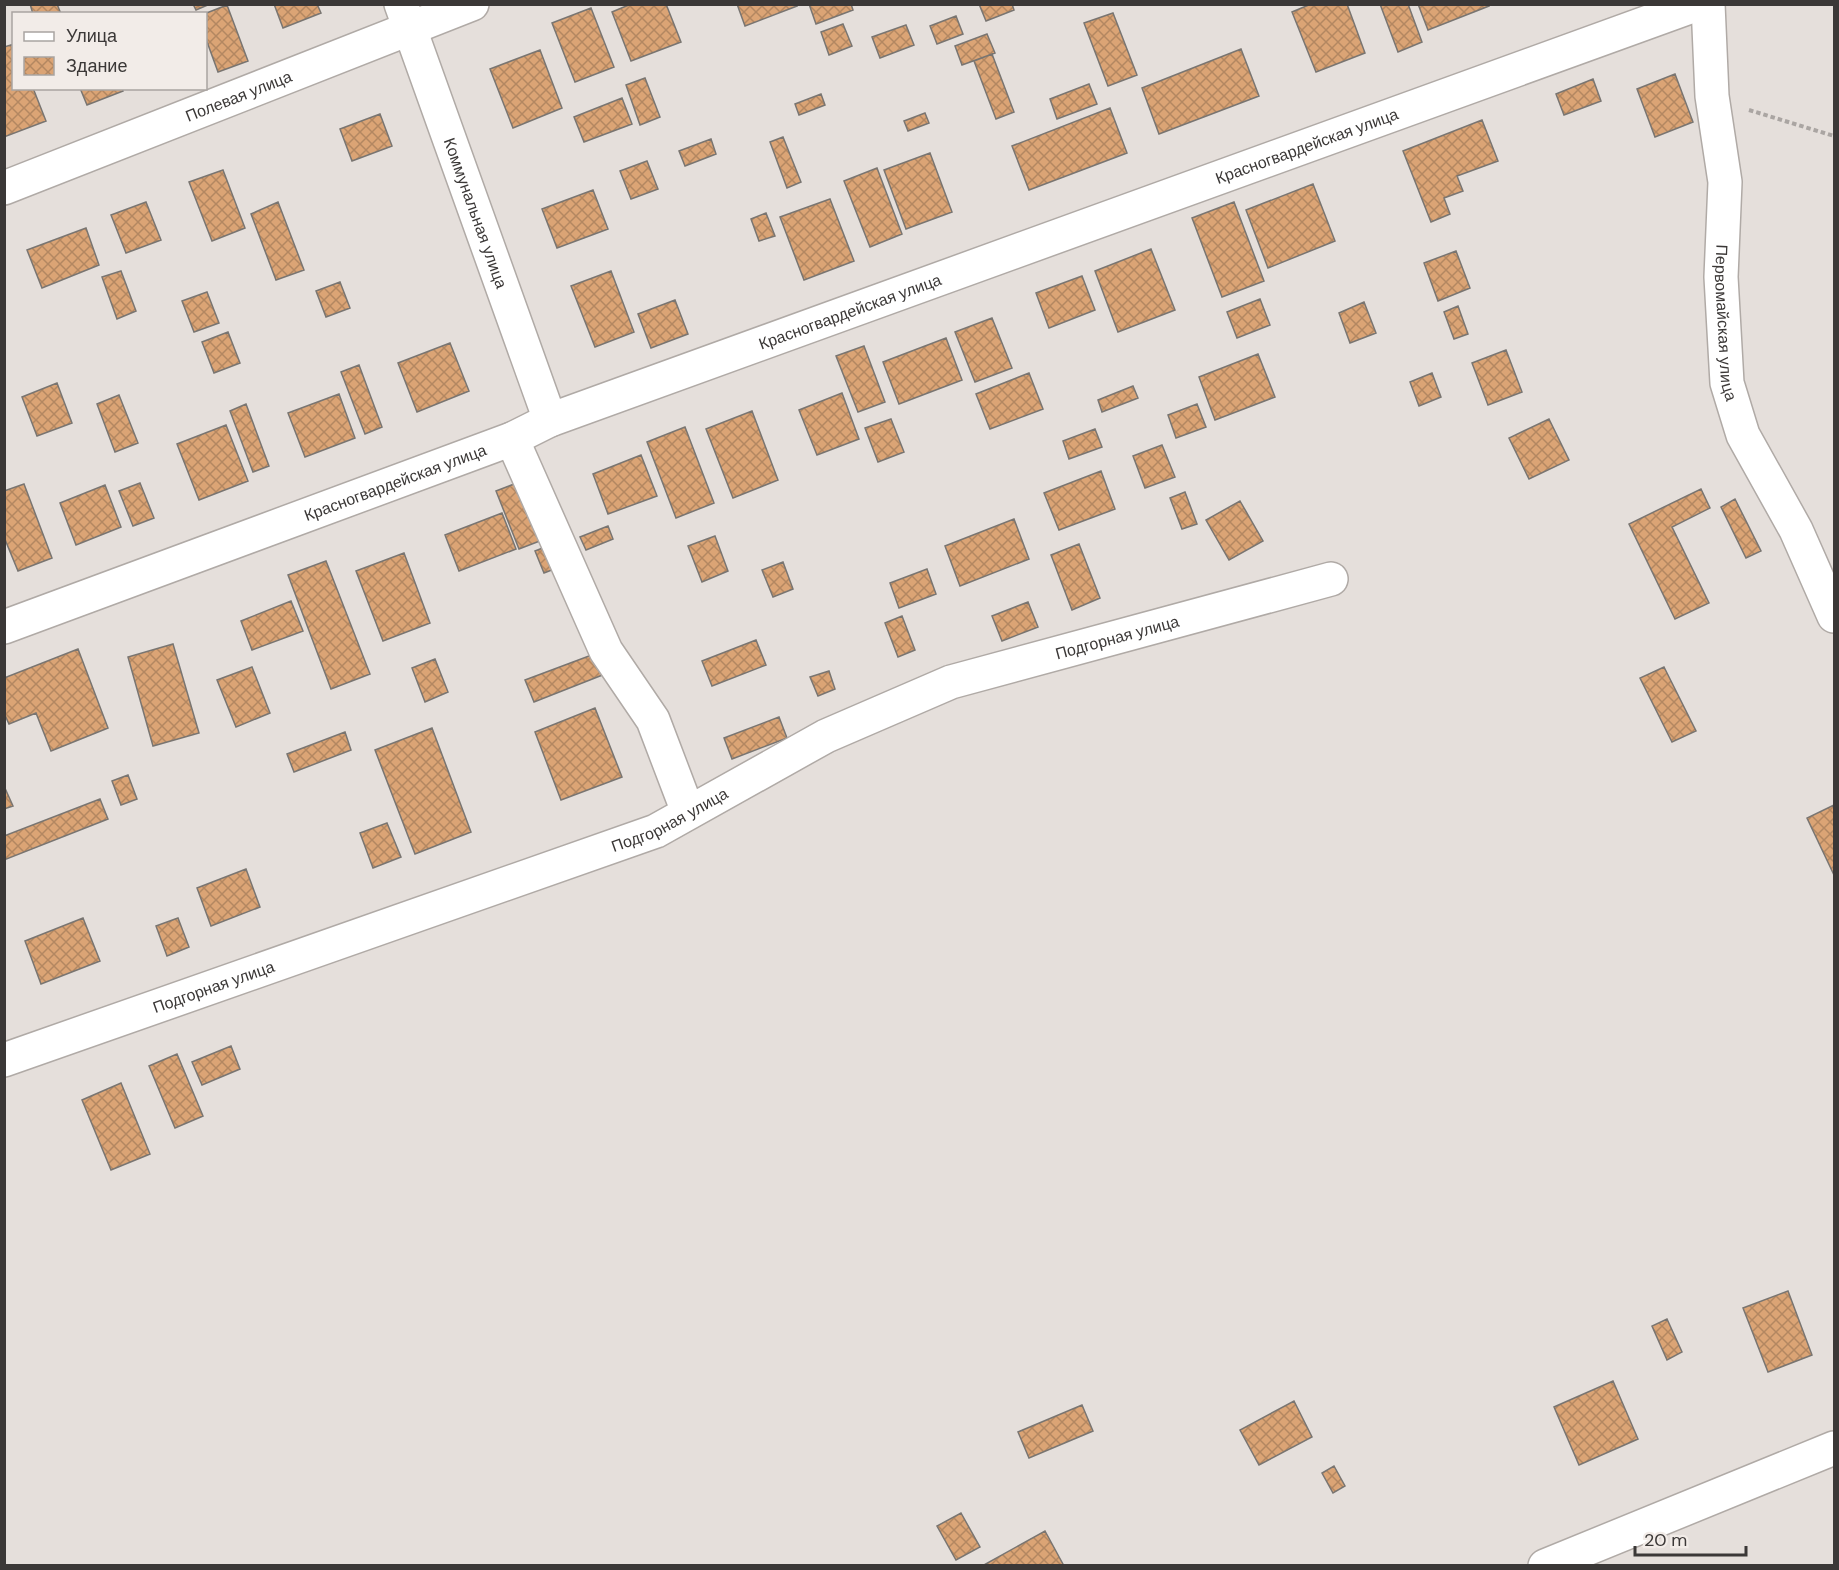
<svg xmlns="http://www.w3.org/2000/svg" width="1839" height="1570" viewBox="0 0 1839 1570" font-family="'DM Sans',sans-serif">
<defs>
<pattern id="building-cross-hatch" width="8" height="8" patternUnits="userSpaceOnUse" patternTransform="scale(1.5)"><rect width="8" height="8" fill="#dba475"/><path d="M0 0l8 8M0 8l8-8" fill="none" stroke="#b38761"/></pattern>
</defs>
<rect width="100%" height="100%" fill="#e5dfdb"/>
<path fill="url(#building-cross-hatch)" stroke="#797571" stroke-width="1.5" d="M30,4H57L61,14H33Z
M193,4H210L196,10Z
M274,4H317L321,13L283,28Z
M631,4H666L681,42L631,61L612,12Z
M737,4H796L797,6L745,26Z
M809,4H851L853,10L816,24Z
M979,4H1012L1014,10L986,21Z
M1311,4H1347L1365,53L1316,72L1292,12Z
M1380,4H1408L1422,42L1398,52Z
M1418,4H1488L1489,6L1428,30Z
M227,5L248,61L218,72L206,39V14H204Z
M591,8L614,67L575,82L552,23Z
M1113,13L1137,75L1108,86L1084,23Z
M956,16L963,34L937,44L930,26Z
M843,24L852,46L829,55L821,32Z
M906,25L914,45L880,58L872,37Z
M987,34L995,53L962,65L955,46Z
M14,44V88H33L46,121L4,137V47Z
M1241,49L1259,96L1159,134L1142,88Z
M540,50L562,108L513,128L490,69Z
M992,54L1014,112L996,119L974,61Z
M1675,74L1693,122L1655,137L1637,89Z
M645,78L660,117L640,125L626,85Z
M1593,79L1601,101L1564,115L1556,94Z
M1089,84L1097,104L1057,119L1050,99Z
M80,88H122L123,91L87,105Z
M821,94L825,105L799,115L795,104Z
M622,98L632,124L584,142L574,117Z
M1110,108L1127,153L1029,190L1012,146Z
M925,113L929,123L908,131L904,121Z
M380,114L392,146L352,161L340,129Z
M1482,120L1498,161L1457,176L1463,191L1444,198L1450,214L1431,222L1403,151Z
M783,137L801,182L787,188L770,142Z
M711,139L716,154L685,166L679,151Z
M930,153L952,212L906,229L884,170Z
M647,161L658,189L631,199L620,171Z
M877,168L902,234L870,247L844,181Z
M223,170L245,228L212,241L189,182Z
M1313,184L1335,241L1268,268L1246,210Z
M593,190L608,229L557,248L542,209Z
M830,199L854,261L804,280L780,217Z
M146,202L161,240L126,253L111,215Z
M278,202L304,270L276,280L251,214Z
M1234,202L1264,281L1222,297L1192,218Z
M766,213L775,236L759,241L751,219Z
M86,228L99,265L42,288L27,250Z
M1151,249L1175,310L1118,332L1095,271Z
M1456,251L1470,288L1438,301L1424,263Z
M121,271L136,311L117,319L102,277Z
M611,271L634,332L595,347L571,286Z
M1082,276L1095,310L1049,328L1036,293Z
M340,282L350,308L326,317L316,291Z
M207,292L219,323L194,332L182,301Z
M1260,299L1270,325L1237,338L1227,312Z
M675,300L688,334L651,348L638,314Z
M1364,302L1376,333L1350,343L1339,313Z
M1458,306L1468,334L1454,339L1444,312Z
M992,318L1012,368L975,382L955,332Z
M228,332L240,363L214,373L202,342Z
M946,338L962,380L899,404L883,362Z
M450,343L469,391L417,412L398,363Z
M864,346L885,402L858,412L836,356Z
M1506,350L1522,392L1488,405L1472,363Z
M1258,354L1275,397L1215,420L1199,377Z
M359,365L382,427L365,434L341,372Z
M1029,373L1043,409L990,429L976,394Z
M1432,373L1441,397L1419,406L1410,382Z
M57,383L72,423L37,436L22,397Z
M1133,386L1138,398L1102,412L1098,400Z
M842,393L859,439L817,455L799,410Z
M339,394L355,438L305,457L288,413Z
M119,395L138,443L115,452L97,404Z
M246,404L269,466L253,472L230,411Z
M1197,404L1206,427L1176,438L1168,415Z
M752,411L778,480L733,498L706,429Z
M891,419L904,452L878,462L865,428Z
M1549,419L1569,460L1529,479L1509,438Z
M226,425L248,481L199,500L177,444Z
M685,427L714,503L676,518L647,442Z
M1095,429L1102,447L1069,459L1063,441Z
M1162,445L1175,477L1145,488L1133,456Z
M641,455L657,496L608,514L593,474Z
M1101,471L1115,509L1059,530L1044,493Z
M527,479L550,537L519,549L496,491Z
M140,483L154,518L133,526L119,491Z
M24,484L52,558L18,571L4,537V491Z
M105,485L121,527L76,545L60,503Z
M1701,489L1710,508L1672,527L1709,603L1675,619L1629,524Z
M1185,492L1197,524L1182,529L1170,498Z
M1735,499L1761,551L1746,558L1721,507Z
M1240,501L1263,541L1229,560L1206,520Z
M502,513L516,549L459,571L445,535Z
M1014,519L1029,559L960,586L945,546Z
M608,526L613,539L586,550L580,537Z
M715,536L728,571L702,582L688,546Z
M553,544L562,566L544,573L535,551Z
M1079,544L1100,598L1072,610L1051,555Z
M404,553L430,623L383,641L356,571Z
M326,561L370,674L331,689L288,575Z
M783,562L793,589L773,597L762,570Z
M927,569L936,594L899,608L890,583Z
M291,601L303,631L252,650L241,621Z
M1028,602L1038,627L1002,641L992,616Z
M902,616L915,650L898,657L885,623Z
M756,640L766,665L712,686L702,661Z
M173,644L199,733L153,746L128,657Z
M78,649L108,728L51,751L36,713L9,724L4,713V678Z
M597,653L605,674L534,702L525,680Z
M435,659L448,692L425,702L412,668Z
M252,667L270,713L236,727L217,680Z
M1664,667L1696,731L1672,742L1640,678Z
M829,671L835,689L818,696L810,677Z
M595,708L622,777L561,800L535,732Z
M779,717L787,738L732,759L724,738Z
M432,728L471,832L415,854L375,750Z
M345,732L351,750L294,772L287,754Z
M128,775L137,799L121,805L112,781Z
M4,786L13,806L4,809Z
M100,799L108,819L4,860V836Z
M1834,805V875L1807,818Z
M387,823L401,857L373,868L360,833Z
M246,869L260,907L211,926L197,888Z
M83,918L100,961L41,984L25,941Z
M178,918L189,947L167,956L156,926Z
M231,1046L240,1069L202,1085L192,1062Z
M177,1054L203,1116L175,1128L149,1066Z
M121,1083L150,1154L111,1170L82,1100Z
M1788,1291L1812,1355L1768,1372L1743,1308Z
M1667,1319L1682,1352L1667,1360L1652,1326Z
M1613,1381L1638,1439L1579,1465L1554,1407Z
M1294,1401L1312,1437L1259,1465L1240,1430Z
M1082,1405L1093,1431L1029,1458L1018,1432Z
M1334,1466L1345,1486L1333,1493L1322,1473Z
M961,1513L980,1547L956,1560L937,1526Z
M1045,1531L1064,1566H982Z"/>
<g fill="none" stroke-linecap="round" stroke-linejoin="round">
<defs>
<g id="minor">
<path id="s1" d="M401,4L550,420"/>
<path id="s2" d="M1708,4L1712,96L1725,182L1721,277L1727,383L1743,435L1796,530L1834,616"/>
<path id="s3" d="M4,188L472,4"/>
<path d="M512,439L606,651L653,720L688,812"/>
<path id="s4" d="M4,627L512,439L550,420L1698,4"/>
<path id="s5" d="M4,1060L656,831L826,736L951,682L1331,579"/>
<path d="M1545,1566L1834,1448"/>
</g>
</defs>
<use href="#minor" stroke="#b0aaa6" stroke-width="36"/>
<path stroke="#aaa5a2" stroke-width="4" stroke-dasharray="4.5 3" stroke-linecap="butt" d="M1749,110L1834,136"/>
<use href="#minor" stroke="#fff" stroke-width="33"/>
</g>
<g text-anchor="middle" stroke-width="5" stroke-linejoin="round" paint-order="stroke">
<g font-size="16" fill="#3b3837" stroke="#f2ece8">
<text dy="6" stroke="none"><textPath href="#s3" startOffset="252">Полевая улица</textPath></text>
<text dy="6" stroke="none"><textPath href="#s4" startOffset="1389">Красногвардейская улица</textPath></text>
<text dy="6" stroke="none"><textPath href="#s1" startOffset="222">Коммунальная улица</textPath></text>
<text dy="6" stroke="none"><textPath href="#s4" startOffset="903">Красногвардейская улица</textPath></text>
<text dy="6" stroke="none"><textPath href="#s2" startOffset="320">Первомайская улица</textPath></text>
<text dy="6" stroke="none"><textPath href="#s4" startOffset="417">Красногвардейская улица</textPath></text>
<text dy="6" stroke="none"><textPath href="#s5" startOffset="1194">Подгорная улица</textPath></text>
<text dy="6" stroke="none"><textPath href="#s5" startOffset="708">Подгорная улица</textPath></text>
<text dy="6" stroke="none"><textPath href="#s5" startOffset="222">Подгорная улица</textPath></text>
</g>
</g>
<rect width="1839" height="1570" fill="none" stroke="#3b3837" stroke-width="12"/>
<rect x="12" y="12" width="195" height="78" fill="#f2ece8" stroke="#a9a4a1" stroke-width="1.5"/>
<rect x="24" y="32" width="30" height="9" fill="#ffffff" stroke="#a9a4a1" stroke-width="1.5"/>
<text x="66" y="42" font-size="18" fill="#3b3837">Улица</text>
<rect x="24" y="57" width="30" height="18" fill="url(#building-cross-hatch)" stroke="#a9a4a1" stroke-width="1.5"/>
<text x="66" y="72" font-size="18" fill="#3b3837">Здание</text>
<path d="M1635 1546v9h111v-9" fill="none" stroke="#3b3837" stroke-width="3"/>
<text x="1644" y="1546" font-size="18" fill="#3b3837" stroke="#f2ece8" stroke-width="4.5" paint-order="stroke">20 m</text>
</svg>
